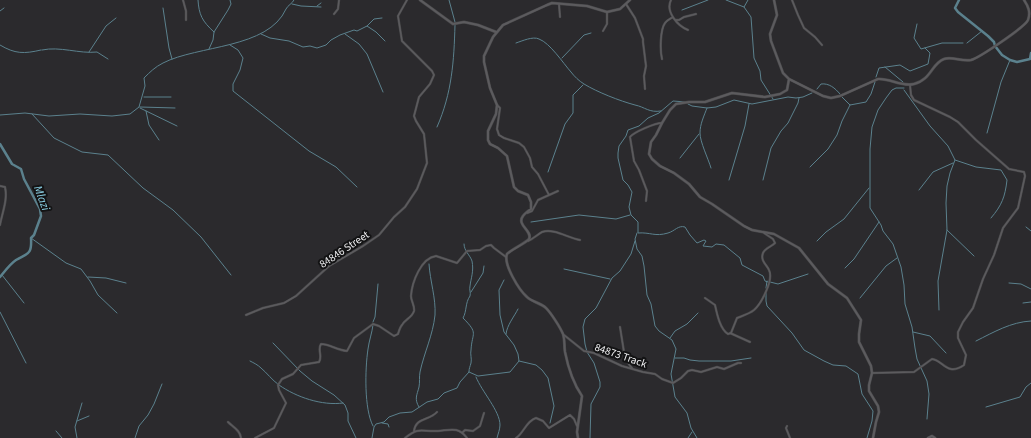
<svg xmlns="http://www.w3.org/2000/svg" width="1031" height="438" viewBox="0 0 1031 438" font-family="'Source Sans 3',sans-serif">
<rect width="100%" height="100%" fill="#2b2a2d"/>
<g fill="none" stroke-linecap="round" stroke-linejoin="round">
<path stroke="#5b818d" stroke-width="1" d="M198,0C199,15 202,21 214,32
M449,0L455,22
M726,0L744,7
M748,0L744,7L751,17L754,58L760,71L761,80L773,99
M292,4L301,6L321,7
M317,6L321,3
M163,8L169,48L172,59
M682,10L708,0
M0,11L4,8
M917,24L914,38L921,49L942,43H963
M367,26L374,19L382,18
M261,34L270,38L289,41L303,47L310,46L317,48L326,45L331,40L340,35L354,30L357,31L367,26L376,32L385,41
M345,34L359,44L367,54L383,92
M516,43C522,41 533,36 539,39C550,43 563,63 571,72C574,76 579,81 584,84C597,92 620,101 635,105C645,107 649,113 661,111
M967,43L982,31
M0,45C15,54 24,54 41,50
M230,45L238,50L243,58L240,70L233,84V91L309,151L336,167L357,187
M209,49L213,40L214,32L228,10L231,4L230,0
M42,50C60,46 79,54 97,52L108,59
M89,52L106,26L116,18
M562,58L584,35L591,33
M885,67L903,82
M876,77L879,68L900,65L910,71L928,64L930,53L925,48
M904,88H896L892,90L886,98L878,110L872,127L870,149V208L881,225L883,231L893,244L901,267L904,285L905,304L912,327L915,348L917,359L927,381L929,394L927,419
M817,89L821,84C829,83 835,88 840,94
M904,90L930,126L948,146L955,160L950,173L947,186L946,203L947,230L938,281L939,310
M144,97H171
M842,97L850,105L866,102L871,94L875,82
M686,102L673,101L659,113L648,118L639,126L628,130L626,136L619,146L618,153V158L623,180L628,185L632,192L629,207L631,215L638,222V233C650,232 655,237 668,233C675,231 678,225 685,227L690,235L697,243L704,240L706,241L703,246L712,247L716,244L724,245L740,258L742,265L763,276L765,281L768,282
M688,104L692,106L707,108L716,107L734,100L752,104L788,97L796,98L803,97L812,93
M140,107L175,108
M140,108L177,126
M707,108C704,116 700,124 700,133C700,142 708,158 711,168
M146,111L149,125L159,140
M32,114L54,138L82,152L108,155L143,188L173,210L201,237L231,275
M0,115L25,113L49,116L80,114L112,116L130,114L139,107L145,86L144,78C150,72 155,67 163,63C198,45 268,49 286,9C288,5 292,4 294,0
M437,127C452,93 454,61 455,25
M987,133L1001,82L1010,60
M680,158L699,134
M955,160L976,167L1001,170L1007,180C1005,197 1002,205 991,218
M810,167L828,149L837,135L842,121L850,105
M548,172L565,124L573,113V95L583,85
M729,180L745,126L749,104
M763,180L771,148L781,131L788,123L798,103L799,98
M919,190L933,172L953,163
M531,222L579,215L616,219L630,215
M1026,227L1031,231
M947,230L974,256
M637,233L635,239L637,249L642,256L644,266L647,295L651,304L655,326L659,331L672,340L676,349L671,374L675,397L687,413L691,428L697,438
M31,238L66,263L81,269L90,281L98,295L117,313
M817,241L826,232L844,219L869,188
M845,268L854,259L879,222
M564,269L610,279
M2,275L24,303
M88,277L106,278L126,283
M770,282L778,284L808,274
M1009,283L1021,284L1031,289
M766,288L767,281
M766,291V301L767,306L792,333L804,350L824,361L833,365L846,366L858,374L862,394L873,411L872,421L867,438
M471,292L483,273L484,266
M860,298L886,266L897,258
M1023,303L1031,302
M0,312L26,363
M373,322L375,317L378,284
M373,325C372,333 369,341 368,349C365,369 364,409 373,426
M913,332L930,336L946,353
M506,334C507,325 514,317 518,309
M670,338L675,331L687,324L698,313
M976,341C994,332 1011,322 1031,321
M273,343L300,371L312,381L334,395L345,405L348,413V421L356,438
M675,358H684L690,360L699,361H731L751,358
M250,361C254,363 258,365 261,368C267,373 272,380 279,385C296,397 322,406 343,403
M519,361L536,365L542,370L548,378L554,406L550,423
M469,372L478,376L510,372L519,361L518,354L514,345L504,332L500,315L499,290L504,280
M476,377C482,392 500,411 500,425C500,429 498,434 497,438
M419,407C414,399 417,395 419,387C420,382 419,377 420,372C424,353 433,335 435,315C436,298 430,281 429,264
M986,407L1020,397L1026,387L1031,383
M77,421L89,416
M382,423L388,424L389,427
M56,431L62,438
M77,438L75,427L82,403
M135,438L139,426L148,415L154,404L162,384
M372,438L374,427L376,424L384,422L389,417L400,413L412,412L427,402L438,399L444,393L457,388L460,382L469,372C469,368 470,367 471,363C472,359 470,354 471,350C472,332 479,334 463,318C467,311 465,303 470,296C471,292 469,290 470,286C471,278 474,271 472,261C470,255 464,251 464,244
M590,438L591,404L600,387V382L594,363L587,352L585,344L583,327L585,319L596,308L612,278L620,271L631,254L635,241
M688,438L692,432"/>
<path stroke="#5b818d" stroke-width="2.5" d="M959,0L955,8L958,12L988,36L994,42L995,46L1002,55L1010,60L1017,62L1030,59L1031,53
M0,144L12,164L21,169L24,179L40,209L41,216L34,235L31,238C32,255 28,253 16,260C10,264 5,271 0,277"/>
<defs>
<path id="minor" d="M183,0L186,11V20
M671,0C665,12 678,26 688,30
M792,0L798,15L804,28L815,37L822,45
M559,4L560,17
M626,4L635,18L643,39V42L646,66L644,76L645,89
M334,14L338,9L339,0
M676,20H679L684,17L696,14
M603,31L607,24V12
M662,59C660,51 660,30 665,23C667,20 670,19 673,17
M497,105L500,108L497,129L499,135L504,138L519,143L524,147L530,158L532,167L538,174L549,195
M0,186L5,187C8,200 2,213 0,225
M646,201L647,191L639,170L634,161L630,137C634,132 655,123 662,123
M527,213L532,211L538,200L558,191
M528,241C533,239 537,235 542,232C554,228 568,238 580,240
M705,298L715,305C717,314 720,329 728,334L731,333L737,318C742,316 749,314 754,310C761,304 774,280 769,270C767,265 760,261 763,253C765,248 771,247 775,243L773,239L764,233
M246,315L263,308L284,303L296,296L329,266L363,246L379,235L394,217L405,207L417,189L427,163L424,134L416,121L414,116L419,97L430,84L434,75L432,71L402,41L398,16L407,0
M620,327L624,352L627,357L628,363L632,368
M730,333L750,342
M564,335L584,351L594,353L622,366L643,372L655,374L662,379L673,383L681,378L688,371L692,370L701,372L717,367L724,369L738,363H741
M872,373L914,372L932,359C943,360 947,377 964,365L966,355L958,338V332L963,322L973,308L983,279L994,255L1003,228L1018,208L1025,176L1024,172L1009,169L976,140L958,122L950,117L914,100L911,95L910,85
M228,422C233,427 240,430 241,438
M787,426L786,428L790,438
M414,431C416,417 429,421 437,412
M462,433L465,430L473,431L480,426L484,413
M255,438L274,428L286,403L279,390L278,385L282,379L293,374L301,365L319,362C323,356 317,350 321,344C329,344 337,350 347,351L354,338L373,324L379,326L394,336L398,334C399,331 400,327 402,325C405,319 412,318 414,311C415,306 411,301 411,296C412,282 421,258 436,256L457,263L467,251L480,250L486,246L491,245L494,248L506,257
M405,438C420,426 421,432 438,431C450,430 458,426 467,438
M516,438C524,433 526,421 536,418L543,421L549,428L570,415L574,419L577,426"/>
<path id="tertiary" d="M420,0L453,24L464,22L478,25L496,32
M774,0L777,15L770,34L771,41L783,73L789,79L823,96L831,98L840,96L878,79C890,78 901,87 914,84C931,80 932,63 944,59C952,56 962,62 971,60C979,58 1025,27 1028,20C1031,12 1028,6 1024,0
M789,79L787,90L780,94L765,97L732,93L705,102H689L676,104L670,110L662,123L656,135L651,142L649,154L652,159L660,166L674,173L689,184L700,197L712,204L744,226L752,230L774,234L799,248L828,284L847,298L861,320L859,334V342L871,366L872,373L869,385V391L878,406L879,412L876,422L873,438
M578,438L577,432L582,396C573,383 568,367 565,352C564,346 565,340 563,334C560,327 551,313 546,308C541,303 532,302 527,297C519,290 503,264 507,254C512,249 526,243 529,239C533,231 516,225 523,216C525,213 528,211 531,209V202L528,195L518,191L514,187L507,156L498,148L490,144L488,140V131L496,114L497,105L490,88L484,62V56L493,37L503,25L547,5L552,3L587,6L607,12L620,9L630,0
M928,438L932,436L935,438"/>
</defs>
<use href="#minor" stroke="#48484a" stroke-width="2.5"/>
<use href="#tertiary" stroke="#48484a" stroke-width="3"/>
<use href="#minor" stroke="#5c5b5e" stroke-width="1.5"/>
<use href="#tertiary" stroke="#5c5b5e" stroke-width="2"/>
</g>
<g text-anchor="middle" stroke-width="4" stroke-linejoin="round" paint-order="stroke">
<g font-size="11" fill="#f1f1f3" stroke="#131314">
<text transform="translate(344 249) rotate(-34)" y="4">84846 Street</text>
<text transform="translate(621 355) rotate(19)" y="4">84873 Track</text>
</g>
<g font-size="12" font-style="italic" fill="#8dd3e8" stroke="#131314">
<text transform="translate(42 198) rotate(70)" y="4">Mlazi</text>
</g>
</g>
</svg>
